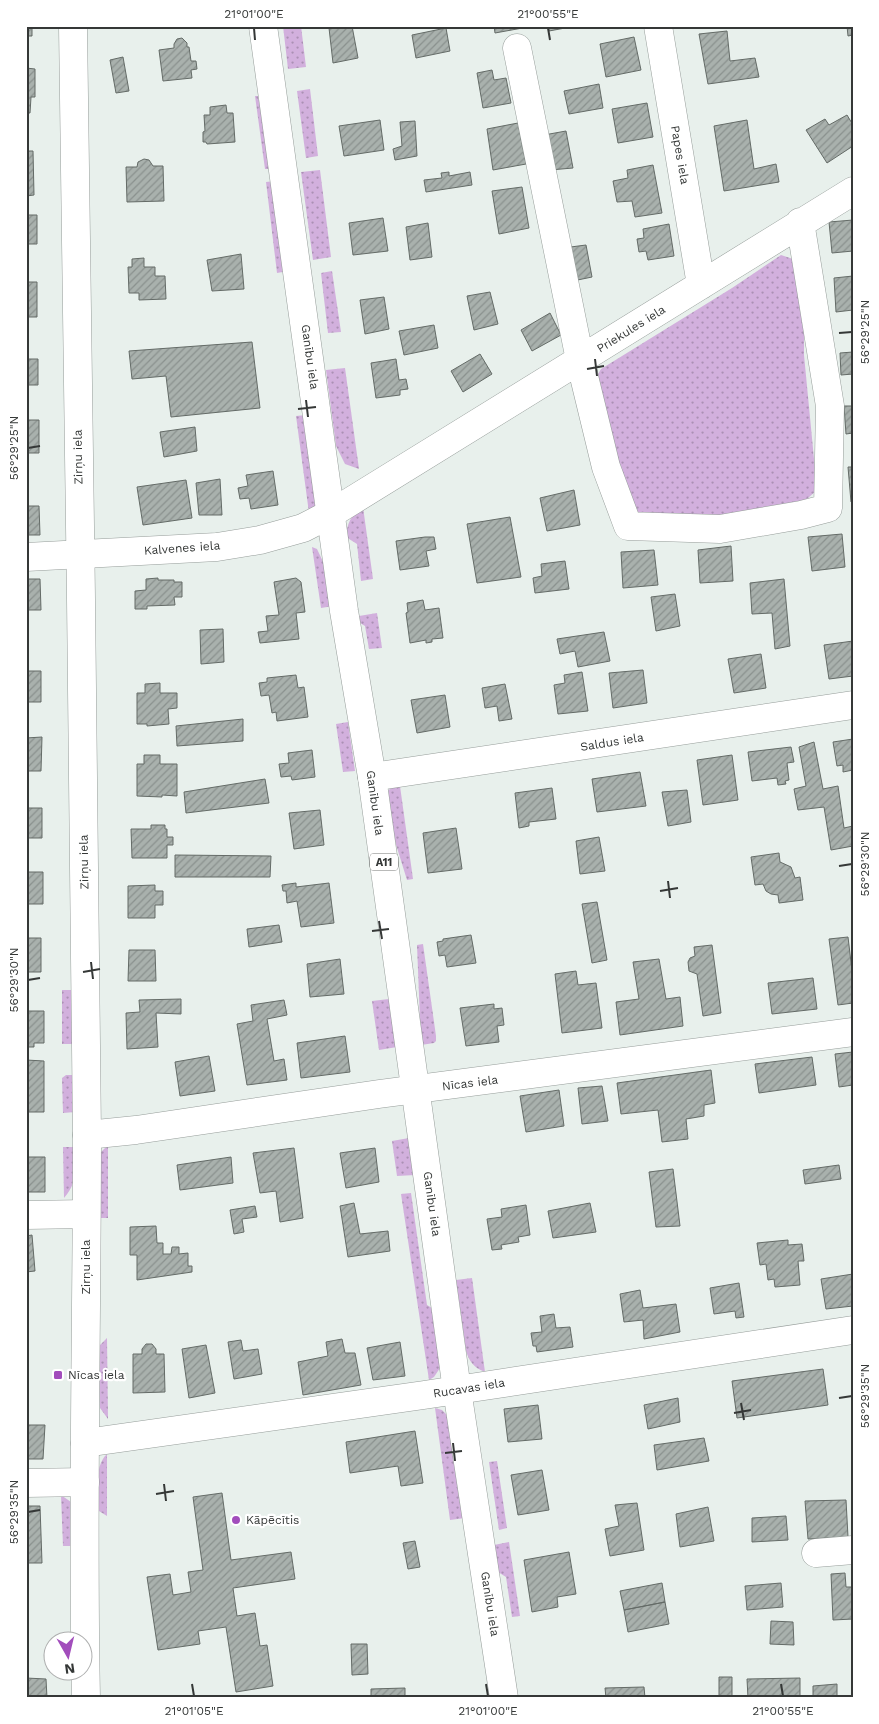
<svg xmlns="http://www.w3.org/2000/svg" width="879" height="1724" viewBox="0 0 879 1724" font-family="'Work Sans',sans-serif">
<defs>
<pattern id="grass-dots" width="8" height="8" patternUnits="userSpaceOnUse" patternTransform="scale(1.25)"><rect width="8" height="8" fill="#d2b0dd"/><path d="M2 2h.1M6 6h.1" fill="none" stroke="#ab90b4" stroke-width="1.8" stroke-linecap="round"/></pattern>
<pattern id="building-hatch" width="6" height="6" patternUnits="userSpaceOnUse" patternTransform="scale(1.25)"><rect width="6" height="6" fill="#a9b1ad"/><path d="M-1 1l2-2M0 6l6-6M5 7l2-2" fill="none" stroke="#8a918e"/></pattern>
</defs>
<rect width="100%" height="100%" fill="#e8f0ec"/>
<path fill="url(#grass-dots)" d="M283,26H301L306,67L288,69Z
M310,89L318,156L306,158L297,91Z
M255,96H258L273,169H265Z
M320,170L331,257L313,260L301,172Z
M275,181L288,271L277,273L266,182Z
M781,255L793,259L804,325V355L817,490L798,507L714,520L633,515L592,384L601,369L732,288Z
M332,271L341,332L328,333L321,273Z
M345,368L359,469L345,464L336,446L326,370Z
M306,415L319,508L309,513L296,416Z
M363,507L373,579L361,581L357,544L346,537C347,523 351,515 363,507Z
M312,547L317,549L326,568L333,606L321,608Z
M377,613L382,648L369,649L365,626L360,623L359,616Z
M348,722L355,771L343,772L336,724Z
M399,779L413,879L407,880L389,822L387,792Z
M423,944L436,1036V1041L434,1043L421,1045L417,945Z
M62,990H74L76,1044H62Z
M389,999L397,1047L379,1050L372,1001Z
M66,1075H74L75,1112L63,1113L62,1078Z
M409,1138L415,1175L397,1176L392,1141Z
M108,1145V1218H99L98,1161L101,1152Z
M63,1147H74C75,1167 78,1183 64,1198Z
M411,1193L427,1305L435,1310L440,1368L434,1377L429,1380L401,1194Z
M472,1278L485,1372C474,1368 469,1361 466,1351L456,1280Z
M107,1338L108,1419L100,1408L98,1347Z
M435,1408L442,1410L447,1415L465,1518L450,1520Z
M107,1454V1516L99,1511C99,1494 93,1467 107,1454Z
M497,1461L507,1528L499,1530L489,1462Z
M61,1495L71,1502L74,1546H63Z
M509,1542L520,1616L512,1617L506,1577L498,1572L494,1545Z"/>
<path fill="url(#building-hatch)" stroke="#646b67" d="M26,26H32V36H26Z
M337,26H352L358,58L333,63L329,28Z
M494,26H528V27L495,33Z
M548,26H576L549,31Z
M847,26H853V35L848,36Z
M446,28L450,51L416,58L412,35Z
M727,31L730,61L755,58L759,77L708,84L699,34Z
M634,37L641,70L606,77L600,44Z
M182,38L187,43V47H189L191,61H196L197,69L191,70L192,78L163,81L159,50L174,48V44L177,39Z
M123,57L129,91L116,93L110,60Z
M26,68L35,69V97H31L30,113H26Z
M492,70L494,80L506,78L511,103L483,108L477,73Z
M599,84L603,108L569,114L564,91Z
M647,103L653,137L618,143L612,109Z
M226,105L227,113H233L235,142L207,144L206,142H203V132L205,131L204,115H210V107Z
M847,115L853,125V146L827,163L806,130L825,119L829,125Z
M380,120L384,150L344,156L339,126Z
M747,120L754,169L776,164L779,182L724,191L714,126Z
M415,121L417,156L395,160L393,149L402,146L400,122Z
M518,123L526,164L493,170L487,129Z
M566,131L573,168L550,170L544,135Z
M26,151H33L34,195L26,196Z
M144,159L149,160L153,166H163L164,201L127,202L126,167H137L138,162Z
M653,165L662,213L635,217L632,201L617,202L613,181L628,178L627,170Z
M449,172V176L470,172L472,185L426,192L424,180L442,178L441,173Z
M522,187L529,228L499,234L492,191Z
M26,215H37V244H28V250H26Z
M383,218L388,251L353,255L349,223Z
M853,220V251L832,253L829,222Z
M428,223L432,257L410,260L406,227Z
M669,224L674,256L648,260L646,251L639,252L637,239L644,238L643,229Z
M586,245L592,277L568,282L563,248Z
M241,254L244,289L212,291L207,260Z
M144,258V267H155V276H165L166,299L139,300V293H129L128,267H132V259Z
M853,276V310L836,312L834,278Z
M26,282H37V317H26Z
M490,292L498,324L474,330L467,296Z
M384,297L389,329L365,334L360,300Z
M550,313L561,335L532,351L521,330Z
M434,325L438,348L404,355L399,331Z
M252,342L260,408L171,417L166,376L132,379L129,351Z
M853,352V374L841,375L840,353Z
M480,354L492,374L463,392L451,371Z
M26,359H38V385H26Z
M396,359L399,380L406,379L408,389L400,390V395L376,398L371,363Z
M844,406H853V433L846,434Z
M26,420H39V453H26Z
M195,427L197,451L164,457L160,432Z
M848,467H853V502H851Z
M273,471L278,505L251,509L249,498L240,499L238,488L248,486L246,475Z
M220,479L222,515H199L196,483Z
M186,480L192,518L143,525L137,487Z
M574,490L580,525L547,531L540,498Z
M26,506H39L40,535H26Z
M510,517L521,577L477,583L467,524Z
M842,534L845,567L812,571L808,537Z
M425,537H434L436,549L426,551L429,566L400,570L396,541Z
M731,546L733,581L700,583L698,550Z
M654,550L658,585L623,588L621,552Z
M565,561L569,589L535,593L533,578L542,576L541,564Z
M158,578V580H174V582H182V597H174L175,605L147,606V609H135V591L146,590V579Z
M296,578L301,582L305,612L296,613L299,639L260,643L258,632L268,631L266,616L279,615L274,582Z
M26,579H40L41,610H26Z
M784,579L790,646L775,649L772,613L752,614L750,583Z
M675,594L680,626L656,631L651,597Z
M423,600L425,610L439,608L443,638L432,639V642L426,643V640L410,643L406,613L408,612L407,603Z
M223,629L224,662L201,664L200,630Z
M604,632L610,661L578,667L575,651L560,654L557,639Z
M853,641V676L829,679L824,645Z
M761,654L766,688L734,693L728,659Z
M643,670L647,703L613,708L609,673Z
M26,671H41V702H26Z
M582,672L588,711L558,714L554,685L565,683L564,675Z
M296,675L298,688L304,687L308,717L277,721L276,712L272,713L269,695L261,696L259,683L267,682V678Z
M160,683V693H177V708L168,709L169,724L147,726V724H137V693H145V684Z
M505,684L512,719L499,721L497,706L485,708L482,688Z
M445,695L450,727L417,733L411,700Z
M243,719V741L177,746L176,726Z
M42,737L41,771H26V738Z
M853,739V770L843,772V765L837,766L833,742Z
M814,742L823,789L838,786L844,828L853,826V846L831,850L824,807L798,810L794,789L806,786L799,747Z
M791,747L794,762L787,763L789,780L785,781L786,784L778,785L777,778L752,781L748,752Z
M312,750L315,777L292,780L291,776L281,777L279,764L289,763L288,753Z
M144,755H160V764H177V796L162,795V797L137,796V764H144Z
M732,755L738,800L703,805L697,760Z
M640,772L646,806L597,812L592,779Z
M265,779L269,803L186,813L184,792Z
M552,788L556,819L529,822V826L519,828L515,793Z
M687,790L691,822L668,826L662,792Z
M26,808H42V838H26Z
M320,810L324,845L294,849L289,813Z
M151,825H165V829H167V837H173V845H167V858H132L131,829H151Z
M456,828L462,869L428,873L423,833Z
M599,837L605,871L580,874L576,841Z
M779,853L780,862L791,867L795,878L800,877L803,900L779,903L778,895L771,894L766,891L763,884L755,885L751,857Z
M175,855L271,856L270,877H175Z
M26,872H43V904H26Z
M296,883V887L329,883L334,923L301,927L297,901L287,903L286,891H283L282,885Z
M155,885V891H163V905H155V918H128V886Z
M597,902L607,960L592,963L582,904Z
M279,925L282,942L249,947L247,929Z
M471,935L476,963L447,967L445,955L439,956L437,942L443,941V939Z
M848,937L853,979V1003L838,1005L829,939Z
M26,938H41V972H26Z
M712,945L721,1013L703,1016L697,974L689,971L688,962L690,958L695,956L694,947Z
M129,950H155L156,981H128Z
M340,959L344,994L310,997L307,964Z
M659,959L666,999L680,997L683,1026L620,1035L616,1002L639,999L633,962Z
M576,971L578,985L596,983L602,1028L562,1033L555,974Z
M813,978L817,1009L772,1014L768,983Z
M181,999V1014L156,1013L158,1047L127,1049L126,1013L140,1012L139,1000Z
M284,1000L287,1015L267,1019L274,1061L284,1059L287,1080L247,1085L237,1024L253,1021L251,1005Z
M494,1004V1009L502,1008L504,1025L497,1026L499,1042L466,1046L460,1008Z
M26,1011H44V1043H34V1047H26Z
M345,1036L350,1072L301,1078L297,1043Z
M853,1052V1085L839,1087L835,1054Z
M209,1056L215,1091L180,1096L175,1062Z
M812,1057L816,1085L759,1093L755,1064Z
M26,1060L44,1061V1112H26Z
M711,1070L715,1103L704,1105V1116L686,1119L688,1139L662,1142L658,1110L621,1114L617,1083Z
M602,1086L608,1121L582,1124L578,1088Z
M559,1090L564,1126L526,1132L520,1096Z
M294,1148L303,1218L280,1222L276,1191L260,1193L253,1153Z
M375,1148L379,1182L346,1188L340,1153Z
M26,1157H45V1192H26Z
M231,1157L233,1183L180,1190L177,1165Z
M839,1165L841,1179L805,1184L803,1170Z
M673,1169L680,1226L656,1227L649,1172Z
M354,1203L360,1234L388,1231L390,1251L348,1257L340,1206Z
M590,1203L596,1232L553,1238L548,1211Z
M526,1205L530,1235L518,1237L519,1242L501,1245L502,1249L492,1250L487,1219L502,1217L501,1209Z
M255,1206L257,1217L242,1219L244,1232L234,1234L230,1210Z
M156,1226L157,1243H163V1254H171L172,1247H179V1254L188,1253V1266H192V1272L137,1280V1255H130V1227Z
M32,1235L35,1271L26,1272V1236Z
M788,1240V1245L802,1244L804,1261H798L800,1285L775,1287L774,1279L768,1280L766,1264L760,1265L757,1243Z
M853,1274V1306L826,1309L821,1279Z
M739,1283L744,1317L736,1318L735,1311L714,1314L710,1288Z
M640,1290L643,1308L676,1304L680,1332L644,1339L643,1320L624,1322L620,1294Z
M554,1314L556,1328L570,1327L573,1347L537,1352L536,1346H533L531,1333L542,1332L540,1316Z
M342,1339L345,1353H355L361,1385L303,1395L298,1362L328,1356L326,1342Z
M241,1340L243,1351L258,1349L262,1374L234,1379L228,1342Z
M400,1342L405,1376L373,1380L367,1348Z
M146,1344H152L156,1349V1354H164L165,1392L133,1393V1354H142V1349Z
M206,1345L215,1393L189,1398L182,1349Z
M823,1369L828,1405L737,1418L732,1381Z
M678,1398L680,1422L648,1429L644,1405Z
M538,1405L542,1439L508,1442L504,1409Z
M26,1425H45L43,1459H26Z
M415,1431L423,1483L401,1486L398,1466L350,1473L346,1442Z
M704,1438L709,1461L657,1470L654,1445Z
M542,1470L549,1510L518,1515L511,1475Z
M222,1493L231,1560L291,1552L295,1579L233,1588L237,1616L255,1613L260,1646L267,1645L273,1686L236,1692L226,1627L198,1631L200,1644L158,1650L147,1577L170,1574L173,1595L191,1592L188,1572L203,1570L193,1497Z
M846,1500L848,1537L808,1539L805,1501Z
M637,1503L644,1550L610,1556L605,1529L619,1526L615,1505Z
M26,1506H40L42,1563H26Z
M708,1507L714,1541L680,1547L676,1514Z
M786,1516L788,1540L752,1542V1518Z
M415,1541L420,1567L408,1569L403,1543Z
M569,1552L576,1594L557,1597L558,1607L532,1612L524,1560Z
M845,1573L846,1587H853V1619L833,1620L831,1574Z
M662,1583L665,1602L624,1610L620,1591Z
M781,1583L783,1607L747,1610L745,1586Z
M665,1602L669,1624L628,1632L624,1610Z
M771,1621L793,1622L794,1645L770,1644Z
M351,1644H367L368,1674L352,1675Z
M719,1677H732V1698H719Z
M26,1678L46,1679L47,1698H26Z
M800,1678V1698H748L747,1679Z
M837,1684V1698H813V1686Z
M644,1687L645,1698H606L605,1688Z
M405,1688V1698H371V1689Z"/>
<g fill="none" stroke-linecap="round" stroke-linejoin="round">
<defs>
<path id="minor" d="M658,26L701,285
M517,48L580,360L606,467L628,526L720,529L801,515L828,508L830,406L800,222
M26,557L217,547L260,540L303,528L332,513L853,191
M372,777L853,705
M87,1135L136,1130L379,1094L853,1032
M26,1215L86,1214
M85,1443L424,1395L853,1330
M26,1483L85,1482
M816,1553L853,1550"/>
<path id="highway" d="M73,26C77,396 85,765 87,1135C87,1323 82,1510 86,1698
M263,26L344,611L372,777L457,1390L504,1698"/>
</defs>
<use href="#minor" stroke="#969d9a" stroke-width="29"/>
<use href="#highway" stroke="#969d9a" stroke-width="29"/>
<use href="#minor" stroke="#fff" stroke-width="28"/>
<use href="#highway" stroke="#fff" stroke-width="28"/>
</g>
<path fill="none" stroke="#353837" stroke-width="2" d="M254,28L255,40M548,28L550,40M839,333L852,332M595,359L597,376M587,369L604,366M306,400L308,417M298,409L316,407M28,448L40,446M839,866L852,864M668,881L670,898M660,891L678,888M379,921L382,939M372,931L389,929M91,962L93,979M83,972L100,969M28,980L40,978M839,1398L852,1396M741,1403L744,1420M734,1413L751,1410M453,1443L455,1461M445,1453L462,1451M164,1484L166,1501M156,1494L174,1491M28,1512L40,1510M192,1684L194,1696M486,1684L488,1696M781,1684L783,1696"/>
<g fill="#a24dbc" stroke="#fff" stroke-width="2">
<rect x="53" y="1370" width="10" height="10" rx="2.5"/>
<circle cx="236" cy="1520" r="5"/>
</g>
<g text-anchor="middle" stroke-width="4.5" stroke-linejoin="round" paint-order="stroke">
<rect fill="#fff" stroke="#727473" stroke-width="1" x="370" y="853.5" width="28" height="17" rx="4"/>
<g font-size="11" font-weight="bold" fill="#353837">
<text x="384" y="866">A11</text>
</g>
<g font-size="12" fill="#353837" stroke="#fff">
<text transform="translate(680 155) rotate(80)" y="4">Papes iela</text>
<text transform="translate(631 329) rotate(-32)" y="4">Priekules iela</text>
<text transform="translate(310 357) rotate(82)" y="4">Ganību iela</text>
<text transform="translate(78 457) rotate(-91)" y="4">Zirņu iela</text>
<text transform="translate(182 548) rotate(-4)" y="4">Kalvenes iela</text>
<text transform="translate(612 742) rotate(-9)" y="4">Saldus iela</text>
<text transform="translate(375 803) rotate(82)" y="4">Ganību iela</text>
<text transform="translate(84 862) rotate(-91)" y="4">Zirņu iela</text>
<text transform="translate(470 1083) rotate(-7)" y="4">Nīcas iela</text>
<text transform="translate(432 1204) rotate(82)" y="4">Ganību iela</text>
<text transform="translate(86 1267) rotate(-90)" y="4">Zirņu iela</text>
<text transform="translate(469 1388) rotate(-9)" y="4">Rucavas iela</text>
<text transform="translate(490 1604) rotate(81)" y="4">Ganību iela</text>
</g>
<g font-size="12" fill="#353837" stroke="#fff" text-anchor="start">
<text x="68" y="1379">Nīcas iela</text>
<text x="246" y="1524">Kāpēcītis</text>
</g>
</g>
<rect width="879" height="1724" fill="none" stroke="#ffffff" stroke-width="55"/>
<g transform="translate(68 1656) rotate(172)"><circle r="24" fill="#ffffff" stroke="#aeafaf"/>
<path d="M0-4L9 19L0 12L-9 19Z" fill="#a24dbc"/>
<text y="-8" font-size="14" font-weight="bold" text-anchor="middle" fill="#353837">N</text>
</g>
<rect x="28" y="28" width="824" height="1668" fill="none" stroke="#353837" stroke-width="2"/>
<g font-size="12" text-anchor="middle" fill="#353837">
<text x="254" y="18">21°01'00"E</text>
<text x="548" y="18">21°00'55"E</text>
<text transform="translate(865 332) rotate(-90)" y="4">56°29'25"N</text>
<text transform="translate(14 448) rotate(-90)" y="4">56°29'25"N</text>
<text transform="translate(865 864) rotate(-90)" y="4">56°29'30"N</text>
<text transform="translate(14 980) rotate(-90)" y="4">56°29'30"N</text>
<text transform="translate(865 1396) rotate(-90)" y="4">56°29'35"N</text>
<text transform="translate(14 1512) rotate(-90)" y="4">56°29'35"N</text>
<text x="194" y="1715">21°01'05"E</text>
<text x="488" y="1715">21°01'00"E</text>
<text x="783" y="1715">21°00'55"E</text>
</g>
</svg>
